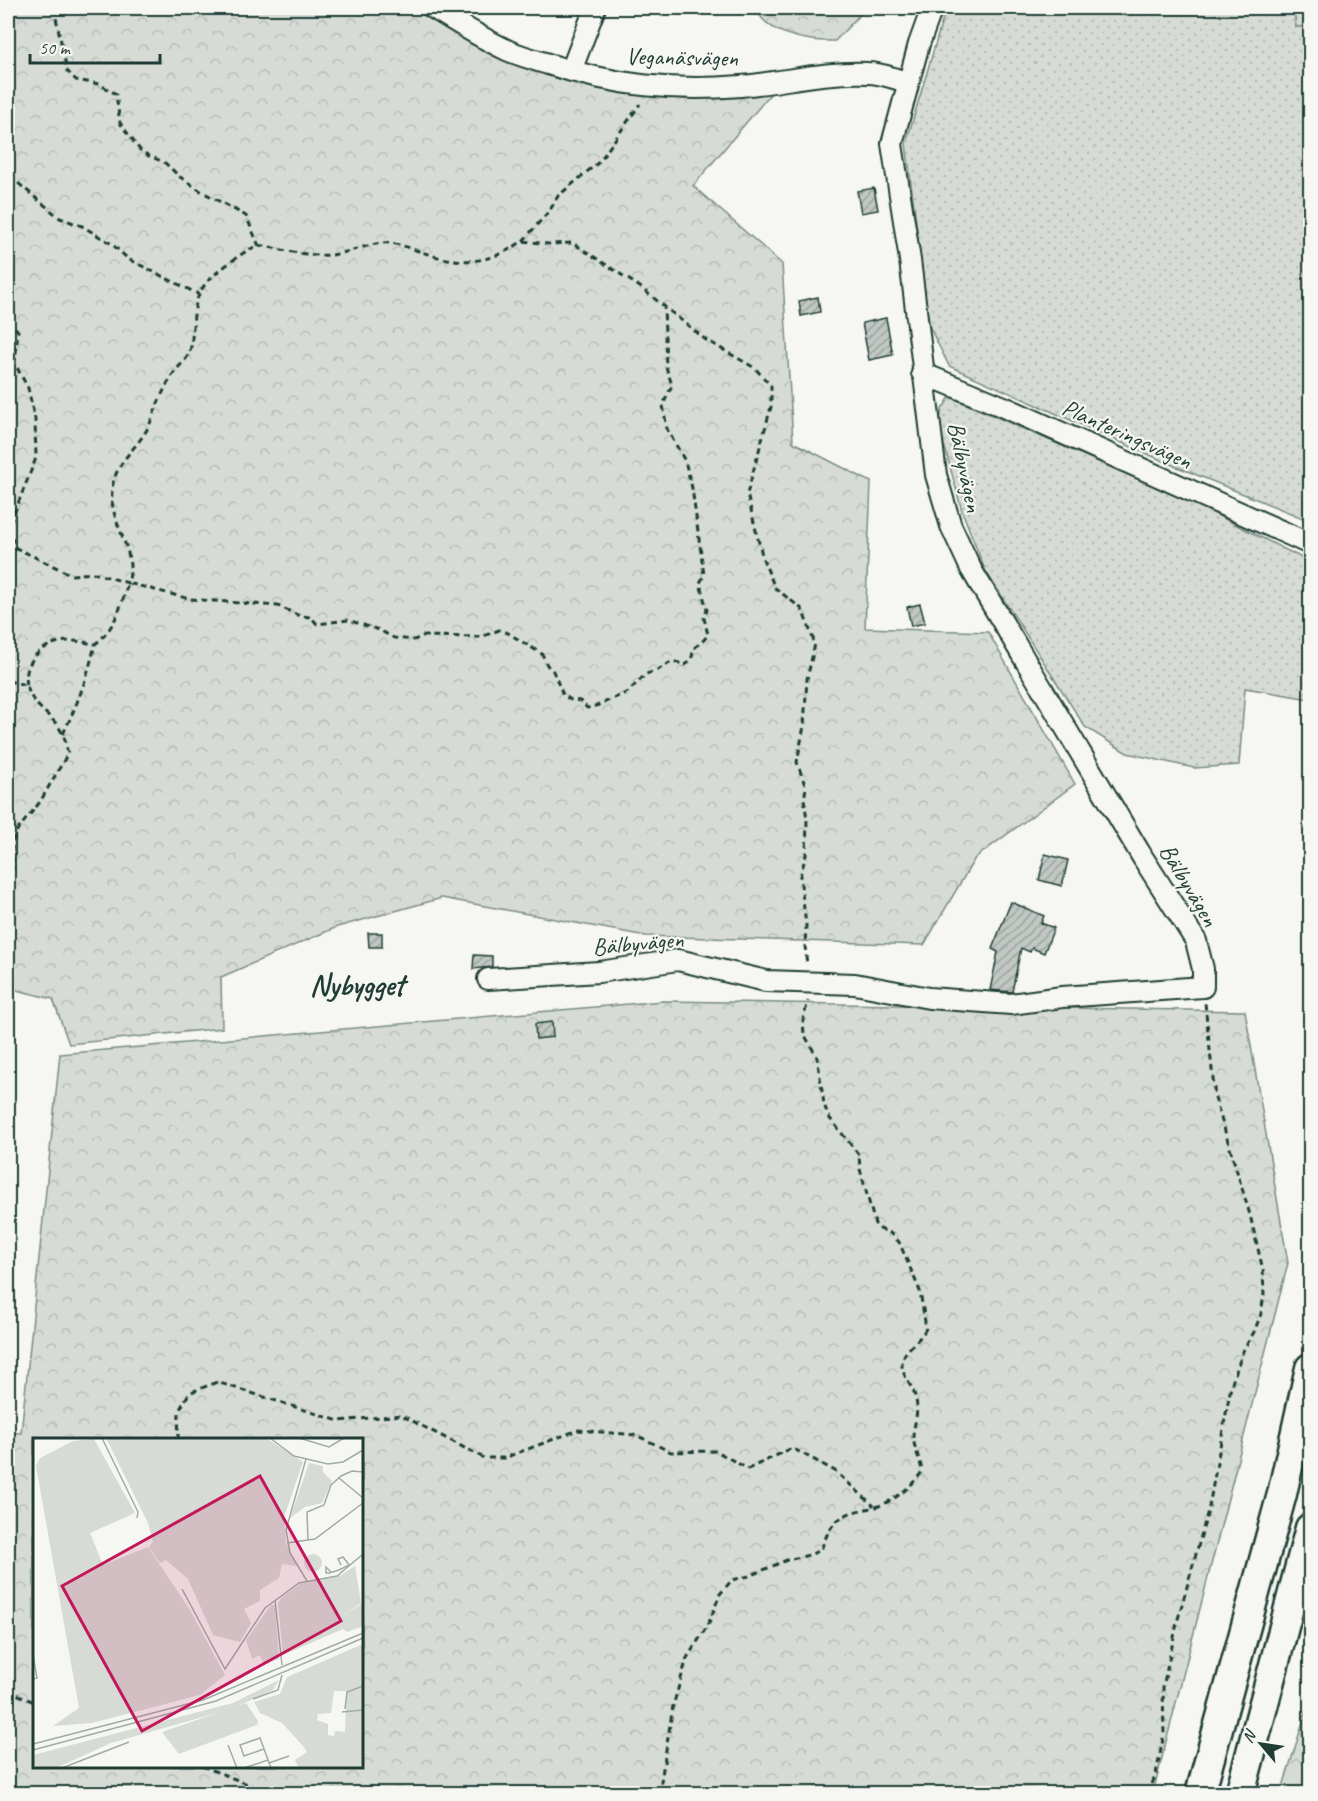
<svg xmlns="http://www.w3.org/2000/svg" width="1318" height="1801" viewBox="0 0 1318 1801" font-family="Caveat,sans-serif">
<defs>
<pattern id="green-dots" width="8" height="8" patternUnits="userSpaceOnUse" patternTransform="scale(1.5)"><rect width="8" height="8" fill="#d6dbd6"/><path d="M2 2h.1M6 6h.1" fill="none" stroke="#b7bdb8" stroke-width="1.8" stroke-linecap="round"/></pattern>
<pattern id="forest-crowns" width="20" height="18" patternUnits="userSpaceOnUse" patternTransform="scale(1.5)"><rect width="20" height="18" fill="#d6dbd6"/><path d="M2 6a3 3 0 1 1 6 0M12 15a3 3 0 1 1 6 0" fill="none" stroke="#b7bdb8"/></pattern>
<pattern id="building-hatch" width="6" height="6" patternUnits="userSpaceOnUse" patternTransform="scale(1.5)"><rect width="6" height="6" fill="#c1c8c3"/><path d="M-1 1l2-2M0 6l6-6M5 7l2-2" fill="none" stroke="#9ca49f"/></pattern>
</defs>
<rect width="100%" height="100%" fill="#f6f6f2"/>
<filter id="ink" filterUnits="userSpaceOnUse"><feTurbulence type="fractalNoise" baseFrequency=".0167" numOctaves="2"/><feDisplacementMap in="SourceGraphic" scale="12" xChannelSelector="R" yChannelSelector="G"/><feConvolveMatrix kernelMatrix="1 2 1 2 8 2 1 2 1" color-interpolation-filters="sRGB"/></filter>
<g filter="url(#ink)">
<path fill="url(#green-dots)" stroke="#7a8c85" stroke-width="1.5" d="M946,8H1294L1296,27L1310,26V521L1170,464L949,366L929,326L906,143Z
M950,397L1197,505L1310,562V699L1245,688L1239,765L1194,768L1127,753L1085,727L985,570L962,511L939,426L942,409Z"/>
<path fill="url(#forest-crowns)" stroke="#7a8c85" stroke-width="1.5" fill-rule="evenodd" d="M8,8H408L566,80L638,95H711L777,86L693,186L782,264L793,442L871,482L865,628L988,632L1075,784L975,858L924,945L646,936L442,898L337,927L221,977L222,1028L69,1044L53,999L8,988Z
M756,8H866L835,41C809,42 766,35 756,8Z
M1294,8H1310V26L1296,27Z
M663,1001L1245,1011L1288,1263L1153,1793L8,1794V1432L21,1433L60,1054ZM34,1440H362V1766H34Z
M1310,1699V1793H1281Z"/>
<path fill="url(#building-hatch)" stroke="#1f3d34" stroke-width="1.5" d="M874,188L878,210L861,213L857,191Z
M818,297L820,312L801,316L799,301Z
M886,318L893,355L869,360L862,323Z
M920,604L925,623L911,626L907,607Z
M1045,854L1068,860L1062,886L1039,880Z
M1011,902L1044,916L1041,923L1054,928L1044,953L1032,948L1030,952L1021,948L1012,992L990,990L998,952L992,949Z
M368,933H382V947H369Z
M474,955L492,956V967L473,969Z
M552,1022L553,1037L536,1039L535,1024Z"/>
<g fill="none" stroke-linecap="round" stroke-linejoin="round">
<defs>
<path id="minor" d="M433,8C458,23 482,39 509,51C521,56 535,60 548,64C613,85 673,92 741,86C784,82 825,71 868,73C881,73 895,79 908,82
M571,71L595,8
M922,373L1004,407L1310,544
M488,979L599,972L678,960L766,981L855,984L929,998L1011,1004L1062,997L1203,987V969L1196,941L1143,858L971,569L951,526L936,475L910,260L892,144L919,44L932,8"/>
<path id="highway" d="M1200,1794L1282,1494L1310,1368
M1240,1794L1310,1528"/>
</defs>
<use href="#minor" stroke="#1f3d34" stroke-width="24"/>
<use href="#highway" stroke="#1f3d34" stroke-width="33"/>
<path stroke="#1f3d34" stroke-width="3" stroke-dasharray="6 4.5" stroke-linecap="butt" d="M54,8L67,71L76,80L99,84L116,94L120,123L140,150L149,156L164,162L180,177L201,191L246,216L259,246
M8,181L18,183L60,218L82,226L112,244L128,259L198,294
M523,241L550,210L558,196L599,162L640,104
M8,320L18,331L15,364L28,388L35,419L36,458L8,529L16,548L72,575L94,573L128,583C138,550 109,524 112,491C114,460 141,447 151,421C157,405 163,390 172,376C176,368 185,362 189,354C192,347 192,335 193,327C195,293 201,284 228,264C236,258 250,247 260,246C266,245 276,249 282,250C298,253 315,256 332,255C349,253 375,241 390,243C408,246 424,254 442,258C475,265 496,259 523,241L548,244L573,243L640,287L706,340L755,368L771,386V407L747,494L763,559L775,588L802,609L815,644L807,679L804,726L797,762L806,788L804,799L807,819L806,855L800,876L806,925L805,946L807,965
M8,681L27,685C31,708 55,715 63,735C66,740 66,748 68,753L40,802L15,833L12,850L14,866L8,883
M27,685C22,660 46,640 71,641C79,641 87,643 95,644C115,629 121,606 128,583L190,599L278,606L300,616L311,617L317,624L348,620L379,630L394,638L414,640L423,636L481,637L499,630L508,633L542,654L547,665L553,671L563,695L571,700L580,701L587,708L594,707L628,692L646,674L656,671L673,661L685,665L691,661L694,648L702,642L708,635L704,618L707,610L700,583L704,575L692,488L685,461L667,429L663,405L672,385L666,367L664,305
M63,734C77,705 88,676 95,644
M178,1440L179,1411L189,1393L217,1382L339,1421L401,1415L484,1458H504L578,1430L636,1435L671,1452L716,1451L748,1469L792,1448L835,1471L874,1506
M8,1690L34,1702
M202,1766L273,1794
M659,1794L673,1706L687,1658L708,1625L720,1594L732,1580L749,1576L787,1560L809,1555L821,1550C825,1539 830,1524 841,1518C850,1511 862,1510 873,1508C893,1502 910,1488 922,1472C921,1460 913,1447 913,1435C915,1420 920,1408 914,1393C910,1383 901,1374 902,1362C904,1348 921,1341 926,1328L920,1291L899,1242L890,1233L880,1229L875,1224L860,1169L859,1155L828,1116L824,1104L817,1057L804,1034L803,1020L808,1001
M1148,1794L1156,1774L1164,1734L1163,1687L1178,1619L1209,1507L1231,1386L1243,1351L1254,1332L1261,1314L1264,1294L1263,1270L1250,1215L1215,1098L1205,1003"/>
<use href="#minor" stroke="#f6f6f2" stroke-width="20"/>
<use href="#highway" stroke="#f6f6f2" stroke-width="28"/>
</g>
</g>
<g text-anchor="middle" stroke-width="4.5" stroke-linejoin="round" paint-order="stroke">
<g font-size="24" fill="#1f3d34" stroke="#f6f6f2">
<text transform="translate(682 57) rotate(1)" y="8">Veganäsvägen</text>
<text transform="translate(1127 434) rotate(24)" y="8">Planteringsvägen</text>
<text transform="translate(965 467) rotate(78)" y="8">Bälbyvägen</text>
<text transform="translate(1189 885) rotate(59)" y="8">Bälbyvägen</text>
<text transform="translate(638 943) rotate(-5)" y="8">Bälbyvägen</text>
</g>
<g font-size="30" font-weight="bold" fill="#1f3d34" stroke="#f6f6f2">
<text x="357" y="995">Nybygget</text>
</g>
</g>
<g transform="translate(33 1438)">
<rect width="330" height="330" fill="#f6f6f2"/>
<path d="M322,128L328,165L304,182L310,191L250,217L245,165L248,160L267,146L308,137ZM238,167H242L246,221L231,226L227,217L219,221L213,202ZM213,265L225,283L224,287L146,316L129,294Z" fill="#d6dbd6"/>
<path d="M73,0H233L270,24L251,79L253,105L265,128L249,126L246,140L227,152V163L211,171L218,185L207,204L180,197L155,141L133,122L127,125L116,109L120,104L115,85ZM61,1L102,75L57,95L70,127L115,109L157,172L192,237L167,257L59,285L20,288L46,270L3,28L7,20L40,3ZM276,25L290,28V34L299,43L289,65L272,69L257,80ZM271 125a9 9 0 1 1 18 0a9 9 0 1 1-18 0ZM330,165V188L314,194L310,191L303,182ZM330,206V330H266L262,322L274,314L271,309L249,285L227,275L221,264L247,256L254,239ZM301,253H313V267L312,294L302,293L301,298L295,297V286L284,282L285,276L298,275ZM246,242L240,252L198,271L78,305L23,330H0V317L200,265Z" fill="#d6dbd6" fill-rule="evenodd"/>
<path d="M175,48L194,51L195,55L179,53L178,63L162,68L161,61Z" fill="#d6dbd6"/>
<path d="M207,270L214,289L184,300L177,282ZM166,285L173,302L148,311L141,295Z" fill="#d6dbd6"/>
<path fill="none" stroke="#a0aca6" stroke-width="1.5" d="M69,0L105,74L104,80M237,0L261,18L295,26L310,24L330,12M266,0L296,9L311,0M273,21L253,92L257,115L274,143M306,40L330,60M275,102L274,74L291,67L298,47L308,38L319,33L330,34M254,105L282,101L330,65M308,127L305,121L310,119L317,128M298,134L293,129V135H297L298,134H300L306,132L316,127M149,151L192,231L232,170L266,145L304,138L330,116M242,162L249,227M0,217L4,240L0,241M220,261L245,252L249,237M312,271L314,254L330,248M309,274L330,272M0,306L170,262L330,195M195,307L204,330M231,311L211,318L207,307L227,300L238,330M0,312L183,263L330,200M236,325L256,318M29,330L96,304M211,330L235,322"/>
<path fill="#c2185b" fill-opacity="0.15" stroke="#c2185b" stroke-width="3" d="M227,38L308,183L109,293L29,148Z"/>
<rect width="330" height="330" fill="none" stroke="#1f3d34" stroke-width="3"/>
</g>
<rect width="1318" height="1801" fill="none" stroke="#f6f6f2" stroke-width="30"/>
<rect x="15" y="15" width="1288" height="1771" fill="none" stroke="#1f3d34" stroke-width="2" filter="url(#ink)"/>
<g transform="translate(1261 1744) rotate(299)" stroke="#f6f6f2" stroke-width="4.5" paint-order="stroke">
<path d="M0-4.5L10 22L0 15L-10 22Z" fill="#1f3d34"/>
<text y="-9" font-size="16" font-weight="bold" text-anchor="middle" fill="#1f3d34">N</text>
</g>
<path d="M30 54v9h130v-9" fill="none" stroke="#1f3d34" stroke-width="3"/>
<text x="39" y="54" font-size="18" fill="#1f3d34" stroke="#f6f6f2" stroke-width="4.5" paint-order="stroke">50 m</text>
</svg>
